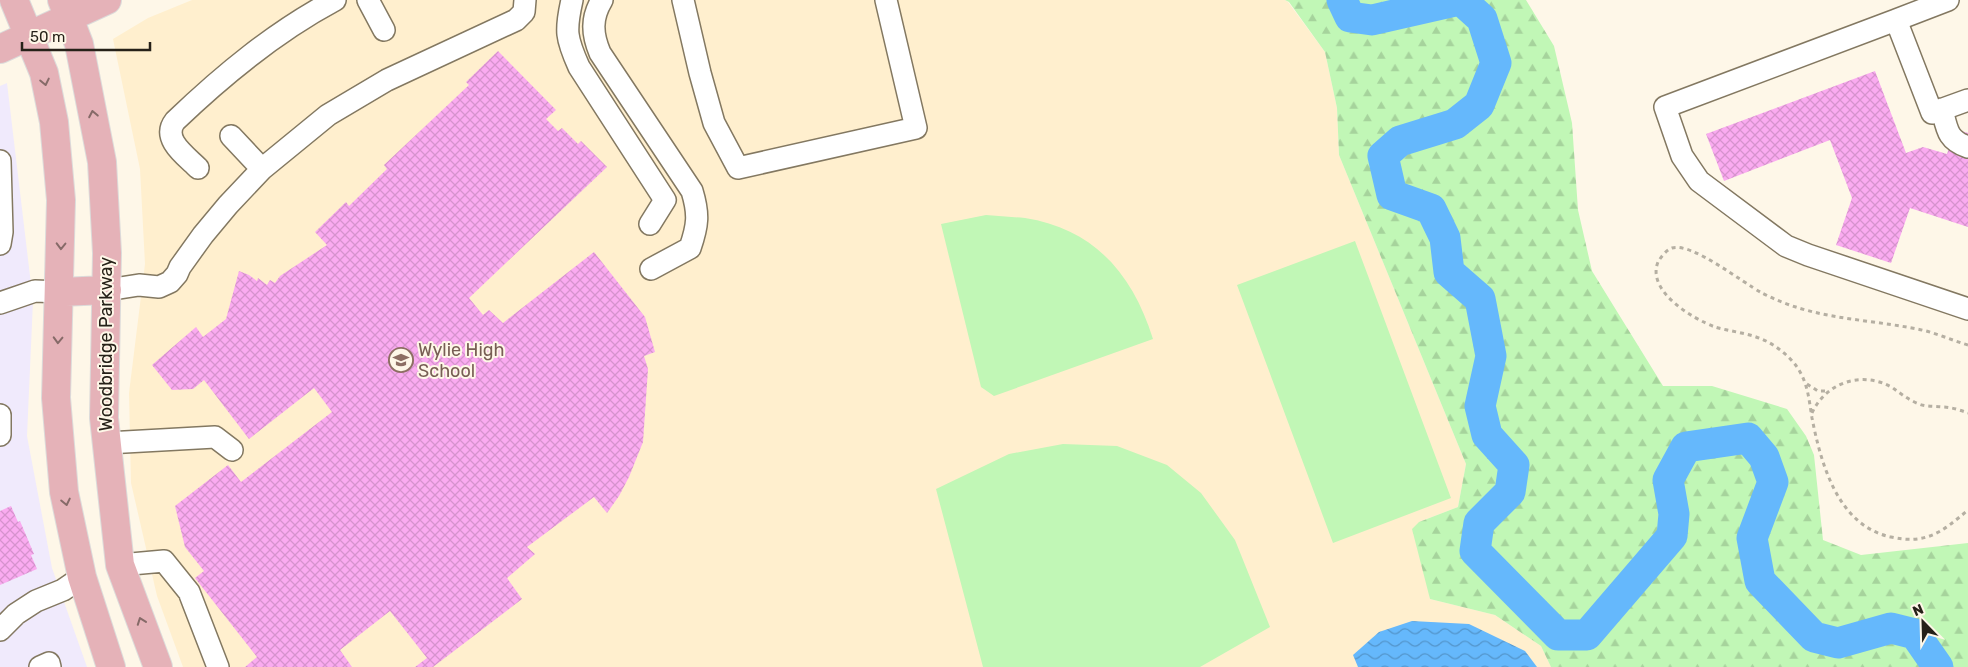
<svg xmlns="http://www.w3.org/2000/svg" width="1968" height="667" viewBox="0 0 1968 667" font-family="Rubik,sans-serif">
<defs>
<pattern id="forest-firs" width="22" height="20" patternUnits="userSpaceOnUse" patternTransform="scale(1.25)"><rect width="22" height="20" fill="#c1f7b6"/><path d="M5 1l3.5 6h-7zM16 11l3.5 6h-7z" fill="#a6d39c"/></pattern>
<pattern id="water-waves" width="16" height="10" patternUnits="userSpaceOnUse" patternTransform="scale(1.25)"><rect width="16" height="10" fill="#65b8fc"/><path d="M0 5q4-4 8 0t8 0" fill="none" stroke="#5395cb"/></pattern>
<pattern id="building-cross-hatch" width="8" height="8" patternUnits="userSpaceOnUse" patternTransform="scale(1.25)"><rect width="8" height="8" fill="#faabf0"/><path d="M0 0l8 8M0 8l8-8" fill="none" stroke="#d693cd"/></pattern>
</defs>
<rect width="100%" height="100%" fill="#fef7e8"/>
<path fill="#f0eafc" d="M7,83L33,301L27,436L52,568L87,667H0V86Z"/>
<path fill="#ffefce" d="M192,0H1285L1288,2L1325,52L1337,108L1339,155L1466,464L1458,507L1419,522L1430,599L1495,615L1541,646L1551,667H183L157,596L131,483L129,393L145,264L140,169L113,39L148,18Z"/>
<path fill="url(#forest-firs)" d="M1285,0H1526L1554,46L1572,123L1578,210L1592,271L1663,386H1712L1787,409L1806,436L1814,455L1823,540L1861,555L1968,543V667H1551L1541,646L1495,615L1430,599L1412,529L1419,522L1458,507L1466,464L1339,155L1337,108L1325,52L1289,2Z"/>
<path fill="#c1f7b6" d="M986,215C999,216 1012,217 1025,218C1095,229 1133,275 1153,339L994,396L981,387L941,224Z
M1355,241L1451,498L1333,543L1237,285Z
M1063,444L1117,446L1167,465L1201,493L1235,540L1270,627L1200,667H983L936,489L1009,454Z"/>
<path fill="url(#water-waves)" d="M1412,621L1469,624L1525,651L1537,667H1358L1353,655L1379,632Z"/>
<g fill="none" stroke-linecap="round" stroke-linejoin="round">
<path stroke="#65b8fc" stroke-width="31" d="M1342,0L1350,17L1372,20L1460,0
M1461,0L1482,19L1496,63L1479,105L1455,124L1400,141L1383,156L1392,195L1431,209L1445,238L1449,272L1480,299L1491,356L1480,406L1487,435L1514,465L1510,492L1479,523L1475,551L1558,635H1587L1672,536L1674,514L1668,480L1686,447L1748,438L1764,457L1773,482L1752,538L1760,581L1814,637L1838,643L1891,628L1915,634L1938,667"/>
</g>
<path fill="url(#building-cross-hatch)" d="M498,51L556,110L546,119L558,131L562,128L578,144L581,141L607,167L469,298L483,315L489,310L503,323L594,252L645,317L655,352L644,356L648,369L643,442L629,477L619,496L607,513L594,497L527,547L535,554L507,578L522,599L433,667H415L427,658L390,611L340,650L352,667H245L257,657L195,578L204,571L185,547L175,506L228,465L241,482L332,412L314,388L249,439L204,380L193,389L172,390L152,365L196,327L203,337L226,319L239,271L249,275L257,281L258,278L267,285L270,280L275,283L280,276L327,245L315,232L346,202L349,206L387,169L384,165L469,85L466,82Z
M1875,71L1906,153L1923,147L1947,154L1955,129L1968,133V227L1910,208L1891,263L1836,245L1852,198L1830,140L1724,181L1706,134Z
M11,506L18,522L20,521L34,554L31,555L37,569L0,585V511Z"/>
<g fill="none" stroke-linecap="round" stroke-linejoin="round">
<defs>
<path id="minor" d="M368,0L384,30
M572,0C565,31 566,38 579,67L665,200L650,224
M602,0C591,18 592,34 600,53L692,191C699,214 698,225 690,248L651,269
M683,0L700,73L714,123L738,168L916,128L886,0
M1896,20L1948,0
M1968,100L1932,113L1896,20L1665,107L1682,156L1699,181L1786,246L1808,255L1968,309
M1942,109C1947,129 1947,140 1968,147
M231,136L262,169
M0,161L2,232L0,244
M198,168C186,156 161,139 175,121C224,74 275,32 335,0
M107,290L139,285L159,287L170,282L177,274L180,267L203,235L228,205L262,169L328,115L387,80L516,20L524,12L525,0
M0,303L35,291L60,292
M0,415V435
M107,443L215,437L232,450
M120,565L164,561L189,592L218,667
M0,630L16,614L36,601L63,590L82,577
M40,667L49,663L50,667"/>
<path id="major" d="M14,0L44,73L54,122L61,200L56,398L64,492L82,577L111,667
M62,0L79,44L102,162L107,253L104,418L120,565L158,667
M0,49L107,0
M60,292L107,290"/>
</defs>
<use href="#minor" stroke="#837861" stroke-width="24"/>
<use href="#major" stroke="#dcdbda" stroke-width="30"/>
<path stroke="#b5afa2" stroke-width="3" stroke-dasharray="4 4" stroke-linecap="butt" d="M1968,345C1951,340 1934,332 1917,329C1862,318 1814,320 1762,293C1743,283 1692,242 1672,248C1666,250 1661,257 1658,262C1646,291 1693,319 1715,327C1732,332 1750,333 1766,341C1778,347 1790,357 1797,367C1808,383 1809,400 1812,418C1821,464 1838,526 1891,537C1926,545 1942,532 1968,510
M1807,384L1818,391H1828
M1812,413C1826,382 1863,370 1893,388C1901,394 1909,400 1919,404C1926,407 1934,406 1942,407C1951,407 1960,410 1968,413"/>
<use href="#minor" stroke="#fff" stroke-width="21"/>
<use href="#major" stroke="#e5b2b8" stroke-width="28"/>
</g>
<defs><path id="oneway-chevron" d="M-2-3.5L2.5 0L-2 3.5" fill="none" stroke-width="1.6" stroke-linecap="round" stroke-linejoin="round" transform="scale(1.25)"/></defs>
<g stroke="#866a68">
<use href="#oneway-chevron" transform="translate(45 82) rotate(78)"/>
<use href="#oneway-chevron" transform="translate(93 114) rotate(-101)"/>
<use href="#oneway-chevron" transform="translate(61 246) rotate(91)"/>
<use href="#oneway-chevron" transform="translate(58 340) rotate(92)"/>
<use href="#oneway-chevron" transform="translate(66 502) rotate(78)"/>
<use href="#oneway-chevron" transform="translate(141 621) rotate(-110)"/>
</g>
<defs>
<symbol id="school-ring" viewBox="-11 -11 22 22"><circle r="9.5" fill="#fef7e8" stroke="#8d6e63" stroke-width="1.5"/><path d="M0-5L7-2L0 1L-7-2ZM-4 1L0 2.5L4 1V4Q0 6-4 4Z" fill="#8d6e63"/></symbol>
</defs>
<g fill-rule="evenodd">
<use href="#school-ring" x="387" y="346" width="28" height="28"/>
</g>
<g text-anchor="middle" stroke-width="4" stroke-linejoin="round" paint-order="stroke">
<g font-size="18" fill="#262118" stroke="#fef7e8">
<text transform="translate(106 344) rotate(-90)" y="6">Woodbridge Parkway</text>
</g>
<g font-size="18" fill="#785e54" stroke="#fef7e8" text-anchor="start">
<text x="418" y="356">Wylie High<tspan x="418" dy="21">School</tspan></text>
</g>
</g>
<g transform="translate(1923 622) rotate(337)" stroke="#fef7e8" stroke-width="4" paint-order="stroke">
<path d="M0-4L9 19L0 12L-9 19Z" fill="#262118"/>
<text y="-8" font-size="14" font-weight="bold" text-anchor="middle" fill="#262118">N</text>
</g>
<path d="M22 42v8h128v-8" fill="none" stroke="#262118" stroke-width="2.5"/>
<text x="30" y="42" font-size="15" fill="#262118" stroke="#fef7e8" stroke-width="4" paint-order="stroke">50 m</text>
</svg>
